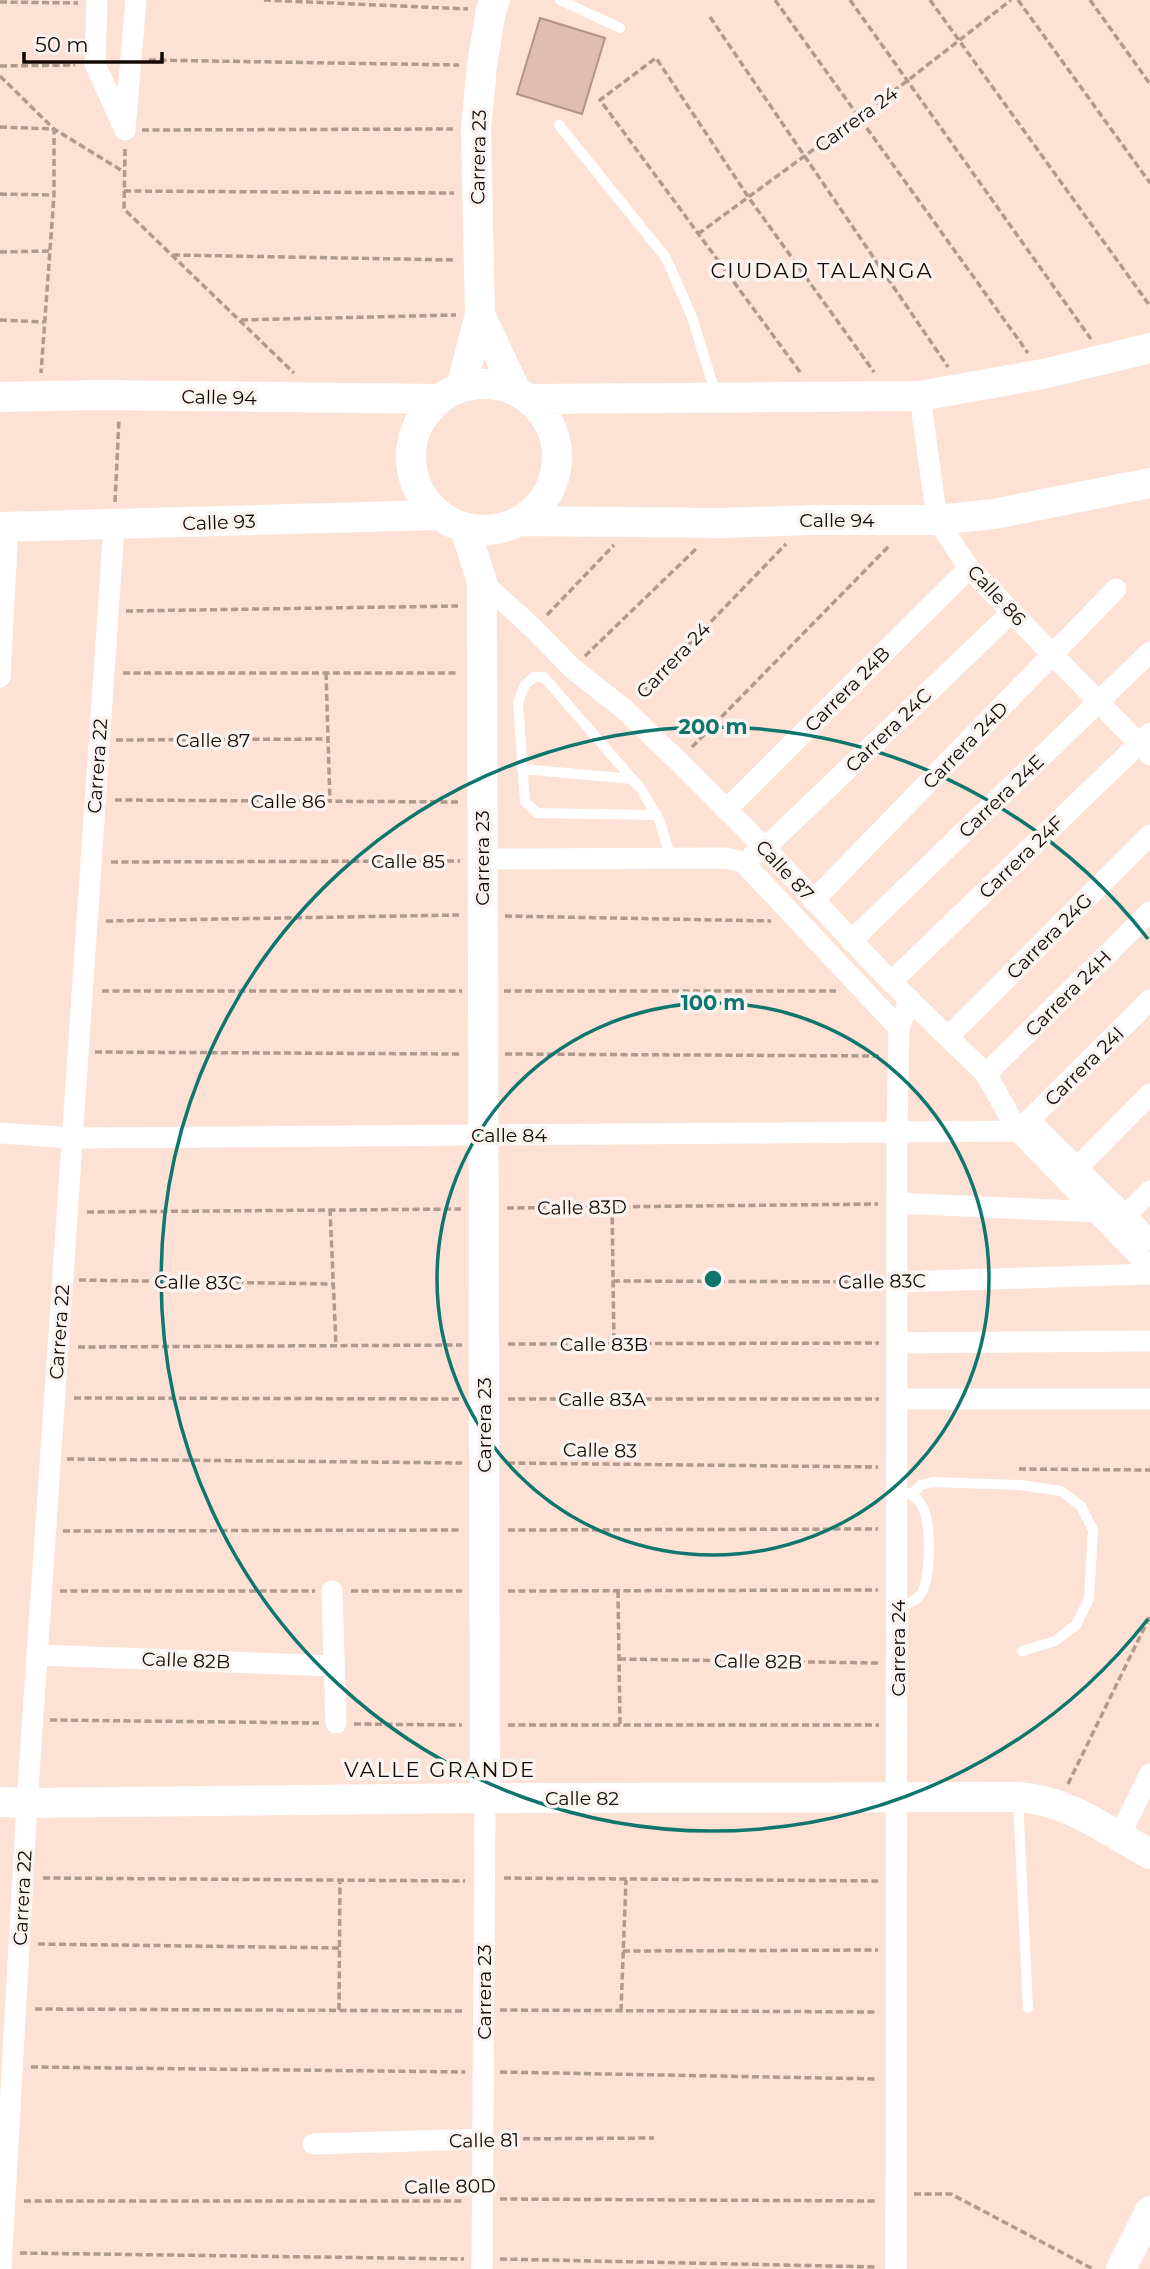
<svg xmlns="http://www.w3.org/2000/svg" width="1150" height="2269" viewBox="0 0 1150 2269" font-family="Montserrat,sans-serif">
<rect width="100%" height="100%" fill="#fde1d4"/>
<path fill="#e0beaf" stroke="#b39384" stroke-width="2" d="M540,18L605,38L582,114L517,94Z"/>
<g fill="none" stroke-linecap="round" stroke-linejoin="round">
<path stroke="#b0998f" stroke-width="3.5" stroke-dasharray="7 3.5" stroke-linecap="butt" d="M264,0L468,9
M775,0L1028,353
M850,0L1091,339
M930,0L1150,306
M1018,0L1150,183
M1090,0L1150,84
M0,2L78,3
M710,17L948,367
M149,60L459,65
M0,66L75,65
M0,76L54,129L124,172
M0,127L54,129V195L41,373
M142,130L453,129
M125,149L124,209L294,373
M124,191L454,193
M0,194L54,195
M698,234L907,81L1011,0
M0,252L50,251
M173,255L456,260
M0,320L44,322
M241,320L456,315
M800,372L600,100L656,58L749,198L874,372
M115,502L119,419
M126,611L458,606
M547,615L614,545
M585,656L698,547
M123,673H458
M326,673L330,802
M638,697L786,544
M116,740L328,739
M692,747L890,545
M115,800L460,802
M111,862L460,861
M505,916L771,921
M106,921L459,915
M102,991H462
M504,991H836
M95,1052L459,1054
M505,1054L879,1056
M612,1207L614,1344
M507,1208L878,1204
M330,1209L336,1345
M87,1212L461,1209
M79,1280L333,1284
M613,1281L878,1282
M508,1344L879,1343
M78,1347L462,1345
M74,1398L462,1399
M508,1399H879
M67,1459L462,1463
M508,1463L878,1467
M1019,1469L1150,1470
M508,1530L878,1529
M63,1531L462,1530
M60,1591H315
M351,1591H462
M508,1591L878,1590
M618,1591L620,1725
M619,1659L878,1663
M50,1720L319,1723
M354,1724L462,1725
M508,1725H879
M1068,1784L1150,1616
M43,1878L465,1881
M504,1878L878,1881
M38,1944L340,1948
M623,1951L878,1950
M35,2009L465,2011
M339,2010L340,1880
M500,2010L878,2012
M621,2011L626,1880
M31,2067L465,2072
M500,2072L878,2079
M502,2139L654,2138
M914,2194H951L1093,2269
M500,2199L877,2201
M24,2201H464
M20,2253L464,2259
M500,2259L877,2267"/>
<path stroke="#fff" stroke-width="10" d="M560,0L620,28
M559,125L666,258L692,317L716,395
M522,769L632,779
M657,815L537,813L525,802L518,702L525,685L534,677H544L641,789L660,822L671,858
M911,1495L921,1485L932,1482L1020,1485L1061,1491L1081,1506L1093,1530L1089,1599L1076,1625L1055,1641L1022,1651
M898,1607C907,1604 915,1602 921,1594C931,1579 931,1523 923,1508C920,1502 914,1496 908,1493
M1018,1799L1028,2008"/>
<path stroke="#fff" stroke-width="21" d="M97,0L95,64L125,130
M125,128L136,0
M920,396L937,520L969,568L1150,755
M482,582L533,628L572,668L625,710L678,761L765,848L891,982L986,1074L1018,1131L1150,1268
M0,677L8,527
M726,810L969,568
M753,855L765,848L1012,612
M482,859L725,858L743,862L899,1028
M813,901L1116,589
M851,941L1150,652
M891,982L1150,733
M948,1037L1150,835
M986,1074L1150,912
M1029,1120L1150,1240
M0,1133L72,1138L1018,1131L1150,1000
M1069,1176L1150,1094
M897,1203L1096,1212
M1116,1225L1150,1191
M897,1282L1150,1274
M897,1343L1150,1341
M897,1399H1150
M332,1591L336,1723
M38,1655L334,1666
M1119,1837L1150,1774
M313,2144L483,2139
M1,2269L27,1803L114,526
M482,2269L485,1798
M896,2269L897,1132L899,1028L910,999"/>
<path stroke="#fff" stroke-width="30" d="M480,315L516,391
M411 457a73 73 0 1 1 146 0a73 73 0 1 1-146 0Z
M461,387L480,315L476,129L482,65L491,10L495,0
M0,397L98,395L439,399
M529,399L920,396L1043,374L1150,348
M520,521L722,523L810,520H937L994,514L1150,483
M0,527L438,515
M465,528L482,582L485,1798
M0,1802L27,1803L485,1798L1018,1797C1066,1799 1109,1832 1150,1854
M1121,2269L1150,2211"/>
</g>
<g fill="none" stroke="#0f766e" stroke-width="3.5">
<circle cx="713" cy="1279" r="276"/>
<path d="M1148 1619A552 552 0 1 1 1148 939"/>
</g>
<g text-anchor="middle" stroke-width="7" stroke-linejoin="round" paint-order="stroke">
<g font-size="19" fill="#140905" stroke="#faf3f0">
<text transform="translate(856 119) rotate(-36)" y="7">Carrera 24</text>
<text transform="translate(478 157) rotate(-89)" y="7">Carrera 23</text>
<text transform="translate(219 397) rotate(1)" y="7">Calle 94</text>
<text x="837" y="527">Calle 94</text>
<text transform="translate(219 522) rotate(-2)" y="7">Calle 93</text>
<text transform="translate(997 595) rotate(47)" y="7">Calle 86</text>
<text transform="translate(673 660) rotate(-46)" y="7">Carrera 24</text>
<text transform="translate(847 689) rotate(-45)" y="7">Carrera 24B</text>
<text transform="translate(888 730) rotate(-44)" y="7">Carrera 24C</text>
<text x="213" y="747">Calle 87</text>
<text transform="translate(965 745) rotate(-46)" y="7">Carrera 24D</text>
<text transform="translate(97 766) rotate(-86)" y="7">Carrera 22</text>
<text transform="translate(1001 796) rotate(-44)" y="7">Carrera 24E</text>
<text x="288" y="808">Calle 86</text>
<text transform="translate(1021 857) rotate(-44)" y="7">Carrera 24F</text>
<text transform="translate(482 858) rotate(-90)" y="7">Carrera 23</text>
<text x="408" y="868">Calle 85</text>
<text transform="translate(785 870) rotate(47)" y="7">Calle 87</text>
<text transform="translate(1049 936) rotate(-45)" y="7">Carrera 24G</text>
<text transform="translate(1068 993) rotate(-45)" y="7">Carrera 24H</text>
<text transform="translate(1084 1066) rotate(-45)" y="7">Carrera 24I</text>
<text x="509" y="1142">Calle 84</text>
<text transform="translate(582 1207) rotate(-1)" y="7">Calle 83D</text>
<text transform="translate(882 1281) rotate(-1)" y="7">Calle 83C</text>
<text transform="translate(198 1282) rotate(1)" y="7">Calle 83C</text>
<text transform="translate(59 1332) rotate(-86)" y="7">Carrera 22</text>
<text x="604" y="1351">Calle 83B</text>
<text x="602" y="1406">Calle 83A</text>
<text transform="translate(484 1425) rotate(-90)" y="7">Carrera 23</text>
<text transform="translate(600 1450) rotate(1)" y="7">Calle 83</text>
<text transform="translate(898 1648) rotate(-90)" y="7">Carrera 24</text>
<text transform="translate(186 1660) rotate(2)" y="7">Calle 82B</text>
<text transform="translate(758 1661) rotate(1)" y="7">Calle 82B</text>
<text x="582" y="1805">Calle 82</text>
<text transform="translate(22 1898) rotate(-87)" y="7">Carrera 22</text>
<text transform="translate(484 1992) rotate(-90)" y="7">Carrera 23</text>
<text transform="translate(484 2140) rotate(-1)" y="7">Calle 81</text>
<text transform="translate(450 2186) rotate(-1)" y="7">Calle 80D</text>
</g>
<g font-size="21" letter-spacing="2" fill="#140905" stroke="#faf3f0">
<text x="822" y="278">CIUDAD TALANGA</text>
<text x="440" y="1777">VALLE GRANDE</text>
</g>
</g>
<circle cx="713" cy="1279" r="10" fill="#0f766e" stroke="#faf3f0" stroke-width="3.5"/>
<g font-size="21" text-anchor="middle" font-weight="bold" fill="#0f766e" stroke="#faf3f0" stroke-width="7" stroke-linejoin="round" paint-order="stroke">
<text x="713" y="734">200 m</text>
<text x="713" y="1010">100 m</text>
</g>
<path d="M24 52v10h138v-10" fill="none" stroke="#140905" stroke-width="3.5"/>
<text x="35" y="52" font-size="21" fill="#140905" stroke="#faf3f0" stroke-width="5" paint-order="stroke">50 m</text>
</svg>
